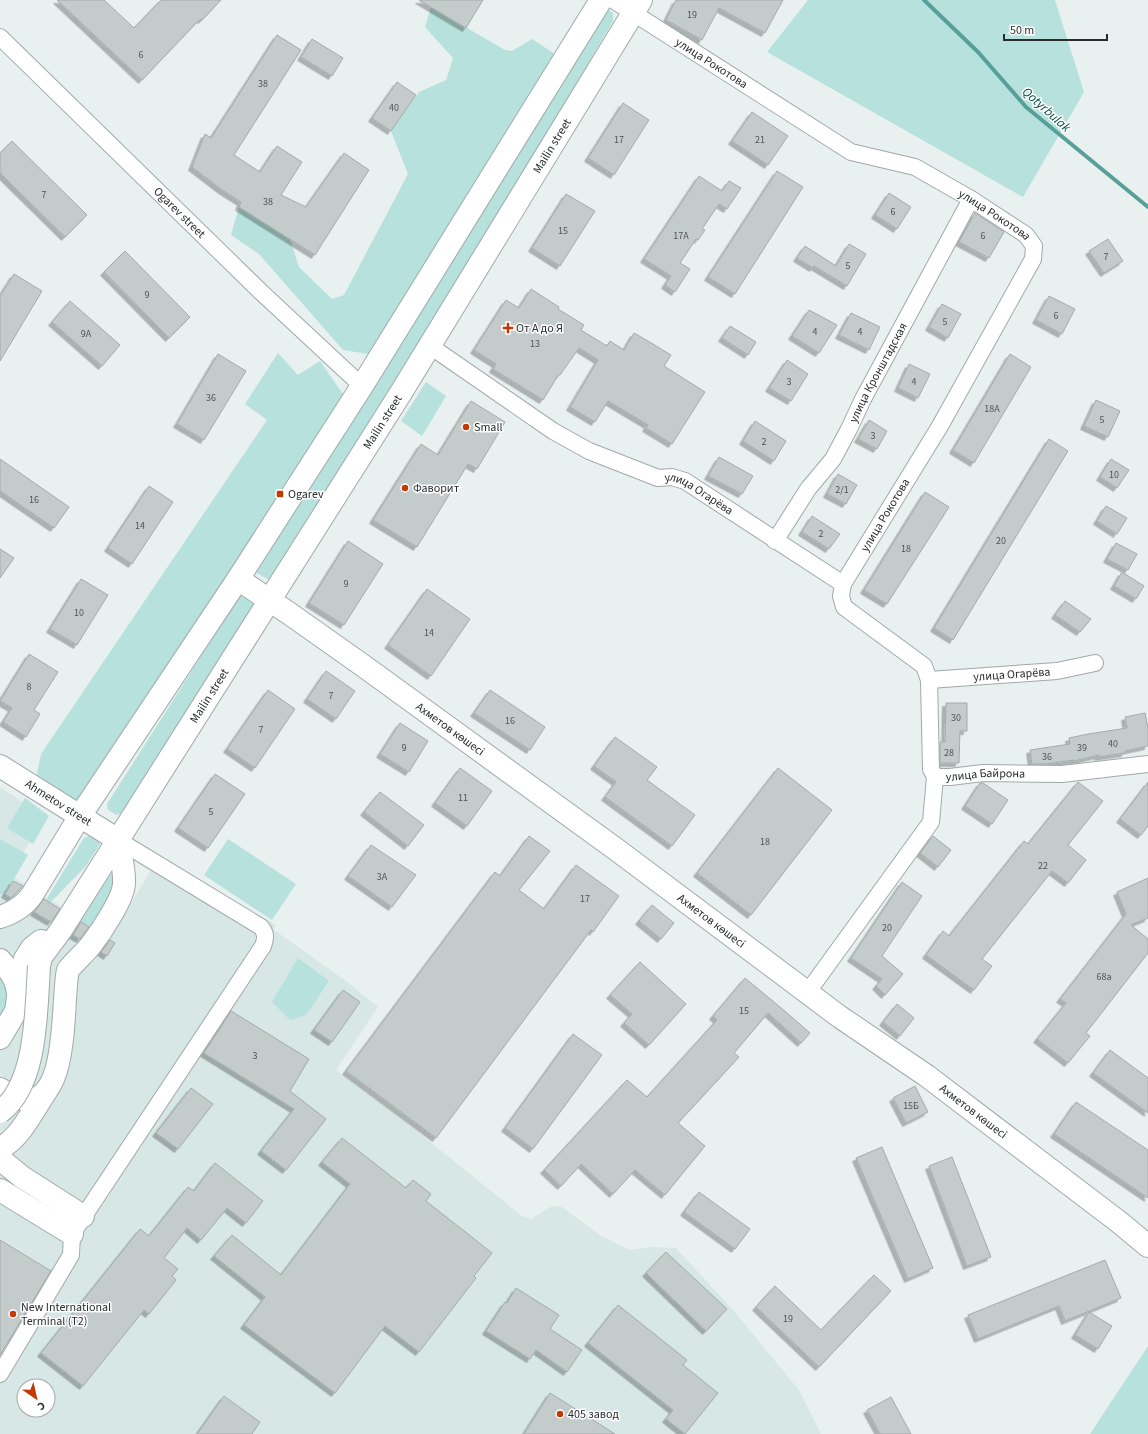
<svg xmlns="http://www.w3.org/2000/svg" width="1148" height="1434" viewBox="0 0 1148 1434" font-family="'Source Sans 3',sans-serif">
<defs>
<filter id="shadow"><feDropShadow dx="-3.5" dy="3.5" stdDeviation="0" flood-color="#0004"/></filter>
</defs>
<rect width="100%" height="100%" fill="#e9f1f0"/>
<path fill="#d6e7e5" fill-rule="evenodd" d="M0,787L45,817L10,875L111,937L158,858L276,925L273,929L346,981L378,1007L336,1070L408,1124L522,1216L531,1219L552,1206L562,1207L601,1236L630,1250L652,1247L676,1248L733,1310L799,1390L821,1434H0ZM24,1386H48V1410H24Z"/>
<path fill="#b6e1dc" d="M808,0H1055L1084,92L1023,197L767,52Z
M431,7L505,50L512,51L532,39L558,56L368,354L343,350L259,254L231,235L239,207L290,239L299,267L332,299L344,295L408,174L391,131L419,92L446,80L453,58L425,27Z
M605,7L613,13V21L403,379L276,579L269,580L255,572Z
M278,353L298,375L320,361L345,397L79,807L36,779L41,754L267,420L245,404Z
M426,382L446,396L422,436L401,421Z
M247,592L255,602L126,811L117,815L108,810L107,804L239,597Z
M25,798L49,816L33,844L7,828Z
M89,836L98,841L100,844L86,866L50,903L46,900L84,838Z
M0,839L28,855L5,894H0Z
M228,839L296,884L272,920L204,875Z
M119,862L117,894L95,930L79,921Z
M298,958L329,981L306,1015L290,1020L272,1002Z
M0,975L7,981L9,1001L0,1015Z
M1148,1346V1434H1090Z"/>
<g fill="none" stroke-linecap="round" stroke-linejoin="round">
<path stroke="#56a099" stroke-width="4" d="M924,0L978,52L1026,107L1148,207"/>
</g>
<path fill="#c4cccb" stroke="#a3abaa" filter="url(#shadow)" d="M57,0H104L134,28L161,0H221L202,20L200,19L142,80Z
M419,0H483L466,28Z
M676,0H783L765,33L719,8L702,40L666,20Z
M277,35L301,50L234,155L260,172L277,146L302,162L281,195L306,207L344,153L369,170L315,255L239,207L241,202L222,190L192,167L205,134L211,138Z
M312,39L343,58L332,76L301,57Z
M397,82L416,95L391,131L372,118Z
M623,103L649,120L614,175L588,158Z
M752,112L788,136L768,165L732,141Z
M12,141L87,215L65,237L0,173V153Z
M777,171L803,187L735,294L708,277Z
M699,176L722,191L729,181L741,188L727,209L719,204L702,229L705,230L698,240L696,239L680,263L690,269L675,292L665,285L671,276L644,259Z
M889,193L911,207L897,229L875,215Z
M566,194L595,211L560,266L532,248Z
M975,213L1004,232L989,258L959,242Z
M1108,239L1123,261L1104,273L1089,251Z
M849,244L866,254L847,286L814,266L813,268L797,258L805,246L836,266Z
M125,251L190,317L169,338L104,272Z
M14,274L42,291L0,361V296Z
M531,289L559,307L558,309L584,325L581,330L607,346L610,341L624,350L634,333L648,341L671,355L664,366L705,392L672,444L646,428L648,425L608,401L595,422L570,407L598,360L579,348L560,375L559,374L543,400L493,369L496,364L474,350L506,300L519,308Z
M1049,296L1075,309L1062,334L1036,320Z
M70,301L120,345L102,366L52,322Z
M942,304L961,314L948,338L929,327Z
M809,310L837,325L819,353L792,336Z
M851,313L880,327L869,350L839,335Z
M730,326L756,342L748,355L722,338Z
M218,354L246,371L204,440L177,424Z
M1010,354L1031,367L974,463L953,450Z
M787,360L808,374L791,401L769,388Z
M909,364L930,374L918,398L898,388Z
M1096,400L1120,411L1108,437L1084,426Z
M471,401L505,422L477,469L468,464L417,547L373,520L421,444L438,455Z
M869,420L887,431L877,449L858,439Z
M755,421L786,441L774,461L743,441Z
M1049,439L1068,451L953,640L934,628Z
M719,457L753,476L742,494L708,476Z
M0,459L69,507L54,528L0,491Z
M1111,459L1129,470L1117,488L1100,477Z
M838,474L857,485L846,504L827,494Z
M149,486L173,502L132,564L108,548Z
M925,492L949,507L887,604L864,590Z
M1106,506L1127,518L1117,534L1097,521Z
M812,516L840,534L829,549L802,532Z
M348,541L383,564L344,625L309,603Z
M1116,543L1137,554L1128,570L1107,559Z
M0,549L14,558L0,578Z
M1122,572L1144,586L1136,599L1114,586Z
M81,579L108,595L77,645L50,629Z
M427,589L470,619L431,676L388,645Z
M1065,601L1091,619L1080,632L1055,615Z
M29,654L58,672L34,710L40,714L26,737L3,722L12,708L0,701Z
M326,671L355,691L336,719L307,699Z
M268,690L295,709L255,768L227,749Z
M490,690L545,727L530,750L474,713Z
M946,703H967V731H960L959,763H940V742H945Z
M1145,713L1148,728V746L1125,751V753L1098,757L1099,755L1074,761V760L1046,764H1032L1030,750L1070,744L1069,738L1088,734L1127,728L1125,717Z
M400,723L428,741L409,772L380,754Z
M615,737L657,767L647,780L695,815L672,846L605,797L616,782L594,766Z
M460,768L492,791L467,826L435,803Z
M778,768L832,810L751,915L697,873Z
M215,774L245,794L208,848L178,828Z
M1078,782L1103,801L1068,845L1086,860L1068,883L1052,871L982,959L992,966L974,990L926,955L943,931L949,936L1024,841L1028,844Z
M1148,782V826L1141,835L1120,819Z
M980,783H983L1008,800L992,824L965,806Z
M380,792L424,825L408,846L364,812Z
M529,836L550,851L519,890L544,909L576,865L619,896L593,932L591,930L436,1138L346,1071L495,872L500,876Z
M933,836L951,850L938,867L920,853Z
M371,845L416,875L392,907L348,876Z
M1148,878V918L1131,925L1148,939V953L1086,1033L1090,1036L1068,1063L1037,1039L1066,1003L1060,999L1126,914L1117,892Z
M13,881L23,886L11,898L5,894Z
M902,882L922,896L882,956L903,974L885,995L876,986L882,979L851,958Z
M44,899L60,909L51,922L34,912Z
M652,905L674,923L661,939L639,921Z
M81,922L89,927L80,939L73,935Z
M110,940L115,943L107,956L101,952Z
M640,962L686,1004L649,1045L624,1023L632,1014L610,995Z
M745,978L786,1012L810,1033L801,1043L768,1013L734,1053L739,1057L678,1123L705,1146L665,1195L635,1170L613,1194L581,1164L561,1186L544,1170L627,1080L647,1097L717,1020L713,1016Z
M343,990L360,1002L332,1042L314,1030Z
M897,1004L914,1018L900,1036L883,1022Z
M231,1011L309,1059L290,1091L326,1119L286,1170L261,1151L294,1109L204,1053Z
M573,1034L602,1055L533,1149L505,1128Z
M1110,1050L1148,1078V1113L1093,1073Z
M915,1086L928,1112L906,1123L893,1098Z
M191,1088L213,1104L178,1149L156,1133Z
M1076,1102L1148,1150V1198L1054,1134Z
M342,1138L406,1188L413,1180L431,1194L426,1201L492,1253L474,1276L476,1278L419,1352L385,1326L335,1393L244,1325L265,1297L214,1256L232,1235L281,1275L350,1184L322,1162Z
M882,1147L933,1268L908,1279L856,1158Z
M952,1157L991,1257L967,1266L929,1166Z
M215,1163L263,1201L246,1223L227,1208L201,1240L187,1228L164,1258L178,1269L172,1276L176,1280L149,1314L144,1310L83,1386L41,1353L140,1229L149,1236L188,1187L194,1191Z
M699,1192L750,1229L735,1249L684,1212Z
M0,1240L51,1271L0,1355Z
M666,1252L727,1309L706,1331L646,1273Z
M1105,1260L1121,1298L1065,1321L1059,1306L978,1339L968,1315Z
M874,1275L891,1291L819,1367L756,1307L775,1286L821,1330Z
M516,1288L559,1315L550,1329L582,1350L567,1372L536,1350L530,1359L486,1331L505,1302L507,1303Z
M618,1305L687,1360L683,1365L718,1393L685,1434L666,1419L673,1410L588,1343Z
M1089,1312L1112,1326L1098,1349L1075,1335Z
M550,1393L615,1434H524Z
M224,1396L260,1422L252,1434H197Z
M891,1397L911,1434H880L867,1410Z"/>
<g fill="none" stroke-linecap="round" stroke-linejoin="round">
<defs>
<g id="street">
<path id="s1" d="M613,0L851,152L915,167L971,199L1026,235L1034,246L1033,259L940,426L843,584"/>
<path id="s2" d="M0,37L260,291L362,386"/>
<path id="s3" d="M430,346L553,431L589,451L658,478L672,477L685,481L843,584L841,596L844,607L924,666L929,680L931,769L935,777"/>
<path id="s4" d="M775,541L808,489L833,459L849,429L863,399L971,199"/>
<path id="s5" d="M929,680L1057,671L1095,663"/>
<path id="s6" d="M807,993L931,822L935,777H950L983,773L1062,774L1148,764"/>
<path d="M0,1374L71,1255L72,1234L263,946C266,938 266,933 261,927L118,840"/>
</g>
<g id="secondary">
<path id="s7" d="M238,579L290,614L365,667L617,850L840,1017L927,1076L1119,1222L1148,1246"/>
<path id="s8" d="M0,766L118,840"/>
<path d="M0,917C13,913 24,906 32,895L80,816L238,579L362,386L601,0"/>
<path d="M0,960C9,970 17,979 18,993"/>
<path id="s9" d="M39,966L41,957L61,930L402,391L641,0"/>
<path d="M0,1038L16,1011L22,970L25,959L32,948L41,941"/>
<path d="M0,1089C7,1093 14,1098 22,1099C71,1109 61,998 68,970C75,961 84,954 91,945C101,932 124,898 124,883C125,871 120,852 118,840"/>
<path d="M0,1148C18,1141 35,1108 46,1091"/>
<path d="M0,1159L22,1177L83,1216"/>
<path d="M0,1190L72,1234"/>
</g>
</defs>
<use href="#street" stroke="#a1a9a8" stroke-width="18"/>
<use href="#secondary" stroke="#a1a9a8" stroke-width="24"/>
<use href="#street" stroke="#fff" stroke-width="16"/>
<use href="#secondary" stroke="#fff" stroke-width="22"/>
<defs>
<path id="secondary-bridge" d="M0,1112C38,1084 36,1008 39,966"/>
</defs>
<use href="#secondary-bridge" stroke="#a1a9a8" stroke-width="24" stroke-linecap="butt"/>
<use href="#secondary-bridge" stroke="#fff" stroke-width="22"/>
</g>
<g fill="#c23a03" stroke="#fff" stroke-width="1.5">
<path d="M506 322h4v4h4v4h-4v4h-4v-4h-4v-4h4z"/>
<circle cx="466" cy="427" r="4"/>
<circle cx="405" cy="488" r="4"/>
<rect x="276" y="490" width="8" height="8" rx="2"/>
<circle cx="13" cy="1314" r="4"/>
<circle cx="560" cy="1414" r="4"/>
</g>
<g text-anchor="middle" stroke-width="3" stroke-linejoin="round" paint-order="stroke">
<g font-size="10" fill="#505454">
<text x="692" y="18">19</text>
<text x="141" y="58">6</text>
<text x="263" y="87">38</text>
<text x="394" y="111">40</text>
<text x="619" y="143">17</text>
<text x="760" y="143">21</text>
<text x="44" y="198">7</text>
<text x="268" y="205">38</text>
<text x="893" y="215">6</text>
<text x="563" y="234">15</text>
<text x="681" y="239">17А</text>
<text x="983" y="239">6</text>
<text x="1106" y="260">7</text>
<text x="848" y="269">5</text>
<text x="147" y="298">9</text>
<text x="1056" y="319">6</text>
<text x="945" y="325">5</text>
<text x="815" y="335">4</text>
<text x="860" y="335">4</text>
<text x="86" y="337">9А</text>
<text x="535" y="347">13</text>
<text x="789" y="385">3</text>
<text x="914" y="385">4</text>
<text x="211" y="401">36</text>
<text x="992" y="412">18А</text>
<text x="1102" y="423">5</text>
<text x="873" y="439">3</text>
<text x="764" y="445">2</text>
<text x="1114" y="478">10</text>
<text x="842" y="493">2/1</text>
<text x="34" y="503">16</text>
<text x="140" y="529">14</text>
<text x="821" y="537">2</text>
<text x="1001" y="544">20</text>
<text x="906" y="552">18</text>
<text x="346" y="587">9</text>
<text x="79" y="616">10</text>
<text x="429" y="636">14</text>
<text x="29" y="690">8</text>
<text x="331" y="699">7</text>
<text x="956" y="721">30</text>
<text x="510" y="724">16</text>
<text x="261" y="733">7</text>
<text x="1113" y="747">40</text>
<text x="404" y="751">9</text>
<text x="1082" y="751">39</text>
<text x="949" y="756">28</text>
<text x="1047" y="760">36</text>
<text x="463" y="801">11</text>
<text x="211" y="815">5</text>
<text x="765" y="845">18</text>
<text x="1043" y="869">22</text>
<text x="382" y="880">3А</text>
<text x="585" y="902">17</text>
<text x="887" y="931">20</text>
<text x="1104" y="980">68а</text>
<text x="744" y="1014">15</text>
<text x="255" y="1059">3</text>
<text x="911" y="1109">15Б</text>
<text x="788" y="1322">19</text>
</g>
<g font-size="12" fill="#292c2c" stroke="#fff">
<text dy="4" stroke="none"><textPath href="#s1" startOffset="117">улица Рокотова</textPath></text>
<text dy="4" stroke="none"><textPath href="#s9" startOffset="968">Mailin street</textPath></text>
<text dy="4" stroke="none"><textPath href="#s2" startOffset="251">Ogarev street</textPath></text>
<text dy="4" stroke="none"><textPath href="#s1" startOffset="441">улица Рокотова</textPath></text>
<text dy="4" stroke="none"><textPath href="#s4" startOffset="198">улица Кронштадская</textPath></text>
<text dy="4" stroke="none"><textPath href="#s9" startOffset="644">Mailin street</textPath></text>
<text dy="4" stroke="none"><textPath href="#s3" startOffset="310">улица Огарёва</textPath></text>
<text transform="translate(885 515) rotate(-59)" y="4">улица Рокотова</text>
<text dy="4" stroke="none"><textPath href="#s5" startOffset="83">улица Огарёва</textPath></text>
<text dy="4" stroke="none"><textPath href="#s9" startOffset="320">Mailin street</textPath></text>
<text dy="4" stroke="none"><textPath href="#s7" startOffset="260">Ахметов көшесі</textPath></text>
<text dy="4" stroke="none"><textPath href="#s6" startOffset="307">улица Байрона</textPath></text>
<text dy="4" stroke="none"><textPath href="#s8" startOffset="69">Ahmetov street</textPath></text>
<text dy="4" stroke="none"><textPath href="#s7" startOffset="584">Ахметов көшесі</textPath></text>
<text dy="4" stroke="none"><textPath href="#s7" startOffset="908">Ахметов көшесі</textPath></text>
</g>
<g font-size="12" fill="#292c2c" stroke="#fff" text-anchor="start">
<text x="516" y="332">От А до Я</text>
<text x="474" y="431">Small</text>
<text x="413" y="492">Фаворит</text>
<text x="288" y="498">Ogarev</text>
<text x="21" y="1311">New International<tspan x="21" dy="14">Terminal (Т2)</tspan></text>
<text x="568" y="1418">405 завод</text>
</g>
<g font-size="13" font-style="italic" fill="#004944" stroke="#fff">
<text transform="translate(1047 109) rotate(42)" y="5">Qotyrbulak</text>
</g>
</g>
<g transform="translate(36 1398) rotate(146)"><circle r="19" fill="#ffffff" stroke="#a9abab"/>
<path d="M0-3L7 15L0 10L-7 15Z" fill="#c23a03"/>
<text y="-6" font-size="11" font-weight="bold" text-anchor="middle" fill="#292c2c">С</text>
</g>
<path d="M1004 34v6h103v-6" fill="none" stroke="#292c2c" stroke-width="2"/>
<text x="1010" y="34" font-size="12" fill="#292c2c" stroke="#ffffff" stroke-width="3" paint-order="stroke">50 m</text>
</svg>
